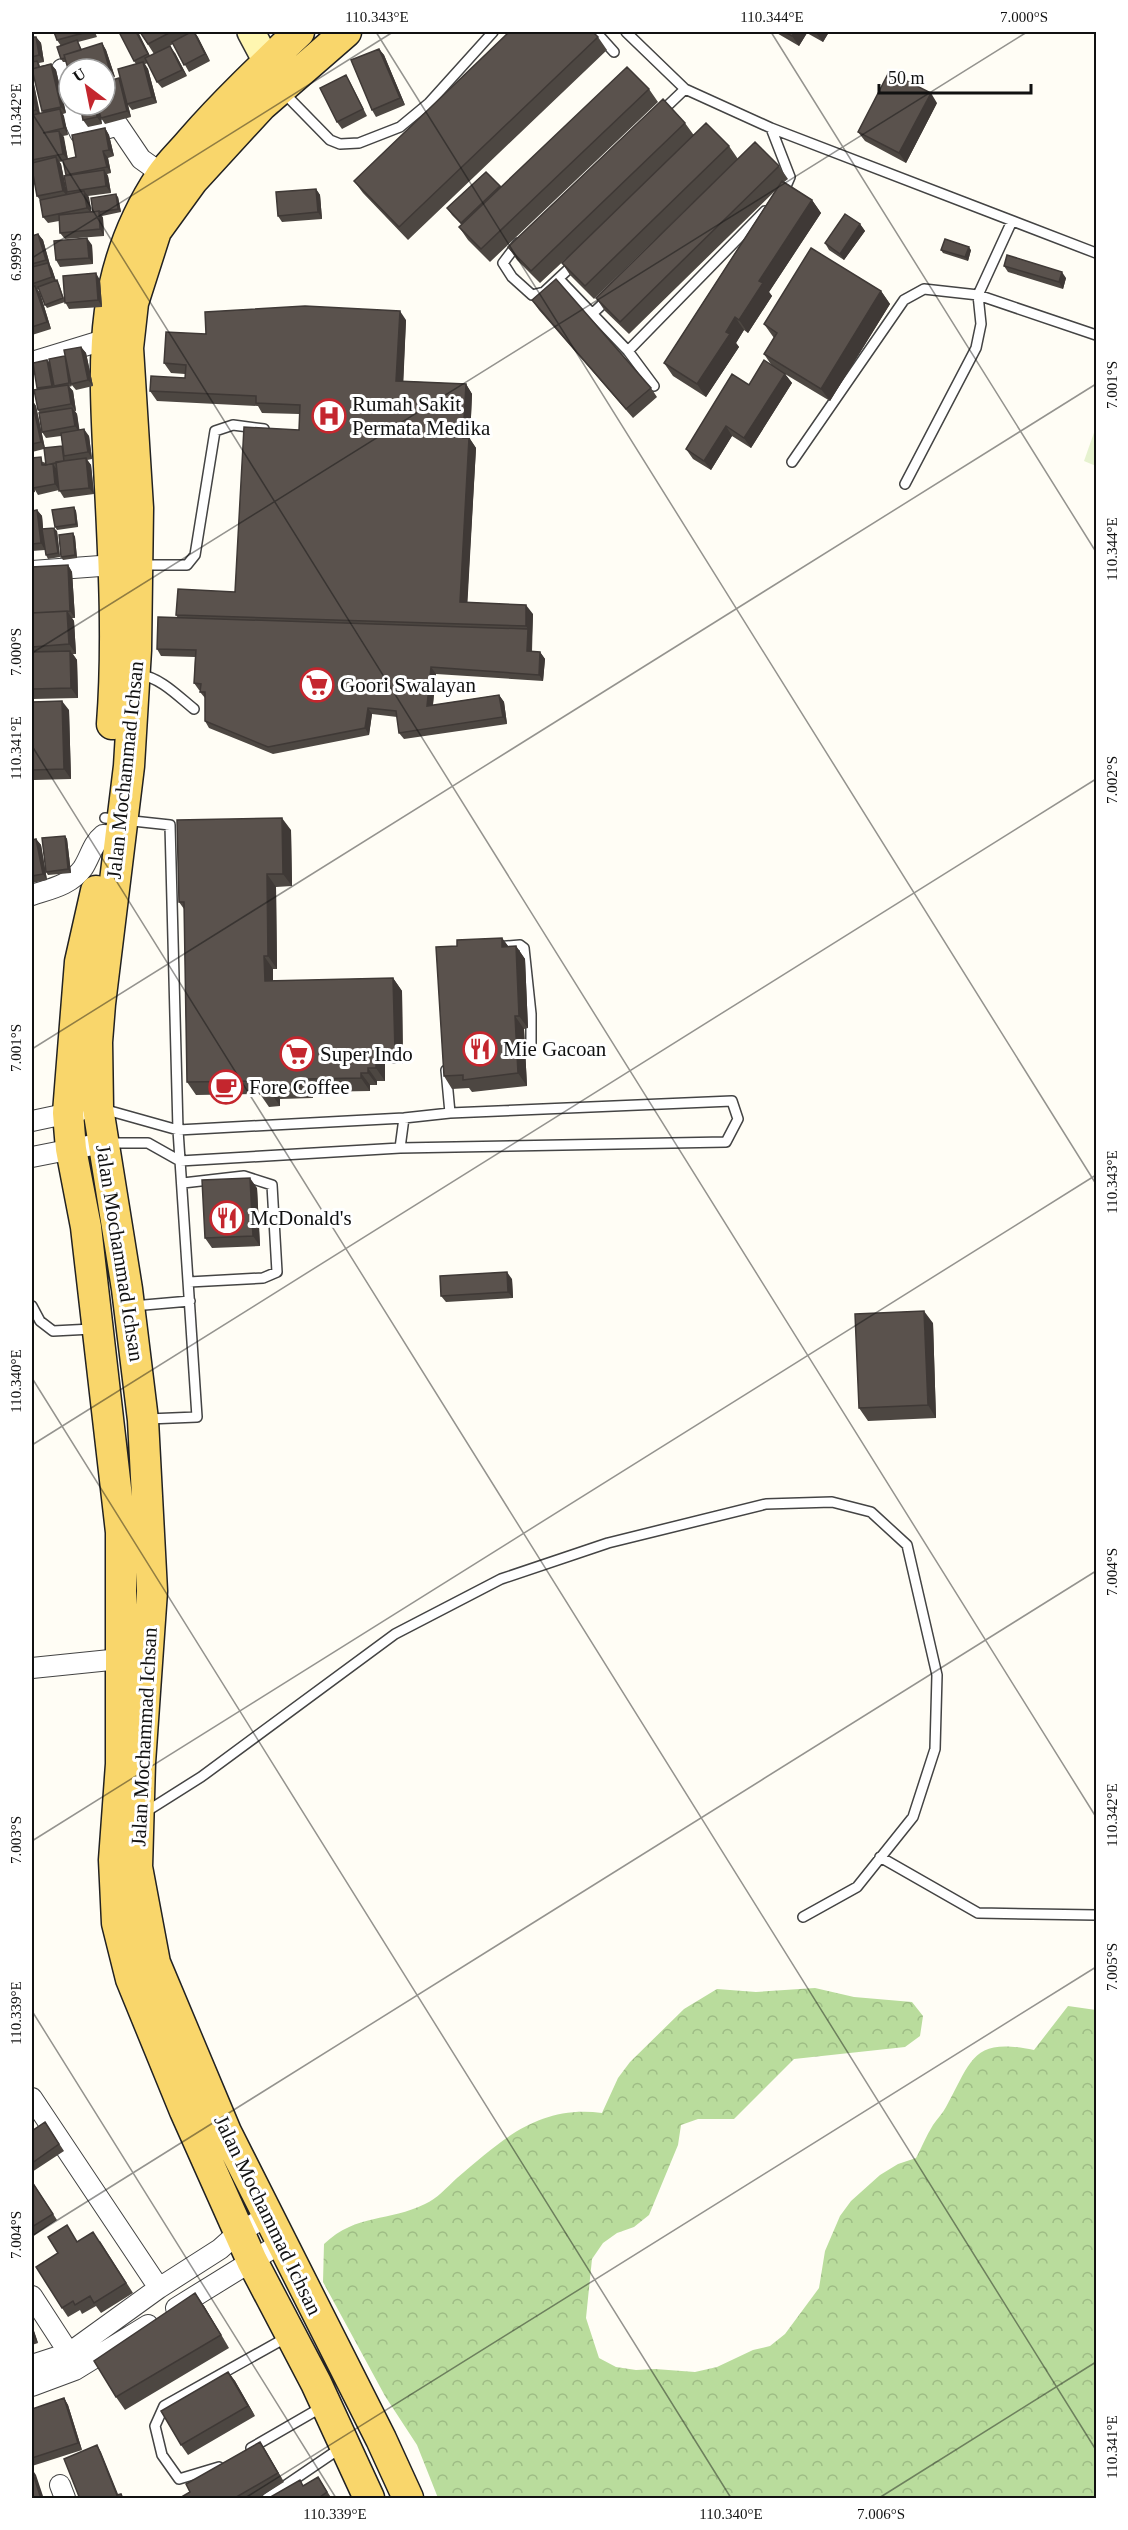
<svg xmlns="http://www.w3.org/2000/svg" width="1128" height="2530" viewBox="0 0 1128 2530" font-family="'Times New Roman',serif">
<defs>
<pattern id="forest-crowns" width="20" height="18" patternUnits="userSpaceOnUse" patternTransform="scale(1.5)"><rect width="20" height="18" fill="#b9dc9c"/><path d="M2 6a3 3 0 1 1 6 0M12 15a3 3 0 1 1 6 0" fill="none" stroke="#9ebc85"/></pattern>
</defs>
<rect width="100%" height="100%" fill="#fffdf5"/>
<path fill="url(#forest-crowns)" d="M815,1988L854,1997L912,2002L923,2016L920,2036L905,2047L794,2059L734,2119H698L681,2125L678,2145L649,2215L634,2227L617,2233L603,2243L592,2259L586,2318L599,2358L616,2367L636,2370L655,2369L695,2372L717,2367L753,2350L770,2346L785,2334L819,2288L825,2251L840,2216L851,2201L880,2175L898,2164L916,2158C922,2147 926,2136 933,2125C937,2119 943,2113 946,2107C972,2060 972,2037 1034,2050L1068,2006L1096,2010V2498H438L417,2445L385,2396L323,2282L324,2244C357,2213 389,2222 425,2204C437,2199 447,2187 457,2178C502,2140 538,2105 602,2113L618,2078L630,2062L684,2009L717,1989L756,1992Z"/>
<path fill="#e6f2cf" d="M1096,427V466L1084,461Z"/>
<g fill="none" stroke-linecap="round" stroke-linejoin="round">
<defs>
<path id="lane" d="M596,32L614,52
M626,32L685,89L771,128L1096,253
M284,93L330,140L340,144L359,143L400,127L429,103L493,32
M661,112L685,89
M771,128L790,177L783,193
M518,243L503,263L512,277L532,295L544,292L575,263
M559,279L628,351L654,386
M593,313L609,298
M628,351L765,211
M792,462L904,300L924,289L978,295L1096,335
M905,484L976,348L981,324L978,295L1012,221
M143,565H187L195,555L215,431L233,425L264,429
M140,675C160,677 179,697 194,709
M105,818L170,825L178,1130L197,1417L148,1419
M495,947L520,945L524,948L531,1014V1043
M446,1070L450,1113
M103,1109L178,1130L404,1118L450,1113L732,1101L738,1119L726,1142L400,1148L180,1161L148,1143H108
M400,1148L404,1118
M183,1183L244,1176L272,1185L277,1272L263,1278L189,1282
M32,1306L40,1321L53,1331L92,1329
M133,1306L190,1301
M144,1813L201,1777L395,1634L501,1579L608,1543L766,1504L832,1502L871,1512L907,1545L937,1675L935,1749L913,1817L857,1887L803,1917
M880,1857L978,1913L1096,1915
M251,2448L322,2407
M219,2467L179,2479L162,2455L155,2426L164,2406L289,2336
M267,2498L342,2447"/>
<path id="street" d="M62,69L69,109L80,133H93L118,125L141,159L162,174
M32,362L107,339
M32,571L114,565
M32,895C50,889 71,885 83,868C90,857 93,843 103,835L120,836
M32,1121L79,1111
M32,1157L103,1143
M32,1668L120,1659
M32,2098L159,2288
M32,2296L69,2353
M176,2308L281,2243
M32,2365L69,2353L159,2288L220,2249L239,2232L268,2216
M32,2386L75,2370L148,2325
M60,2485L65,2498"/>
<path id="secondary" d="M251,32L267,62"/>
<path id="primary" d="M346,32L261,106L193,180L156,231L133,303L128,348L138,508L136,650L129,766L100,1004L97,1042L98,1108L127,1289L143,1420L152,1591L140,1763L137,1867L155,1963L226,2132L381,2439L408,2498
M112,724C118,646 114,565 110,487C105,371 93,279 161,176C169,164 181,153 191,141C224,103 262,67 299,32
M96,891L80,962L68,1113L71,1149L86,1227L121,1532V1764L114,1860L117,1923L131,1979L185,2111L252,2261L316,2383L369,2498"/>
</defs>
<use href="#lane" stroke="#444" stroke-width="12"/>
<use href="#street" stroke="#444" stroke-width="22"/>
<use href="#secondary" stroke="#333" stroke-width="30"/>
<use href="#primary" stroke="#222" stroke-width="33"/>
<use href="#lane" stroke="#fff" stroke-width="9"/>
<use href="#street" stroke="#fff" stroke-width="20"/>
<use href="#secondary" stroke="#fff6b0" stroke-width="27"/>
<use href="#primary" stroke="#f9d66b" stroke-width="30"/>
</g>
<path fill="#4d4742" fill-rule="evenodd" d="M54,32H95L97,37L78,42L82,50L102,43L106,50L115,77L105,81V69L66,62H63L61,59V46L57,40Z
M138,32L150,56L154,54L140,32H195L210,61L189,72L173,44L159,52L175,53L187,76L162,88L157,82L148,63L145,64L148,69L157,103L132,110L128,105L131,117L105,124L101,118L102,124L88,127L83,120L119,78L122,83L136,64L134,61Z
M775,32H829L823,42L807,33L799,46Z
M32,37H36L41,43L44,62L39,63L40,66L51,64L56,70L66,113L63,114L68,135L63,136L68,159L76,157L105,128L109,135L114,156L108,158L111,173L107,174L108,176L111,193L88,196L91,212H93L118,197L121,212L102,216L103,218L104,236L65,239L60,233L59,221L48,223L43,217L40,200L37,196L32,169V76L33,79L40,113H43L33,74H32ZM64,161L67,176L66,191L61,164L59,162Z
M598,37L607,50L408,240L363,193L354,181Z
M379,49L384,55L405,105L376,117L372,110Z
M346,75L350,82L367,116L342,129L337,122Z
M649,89L658,102L490,262L468,240L459,227L462,225L452,215L447,208L486,172L501,187Z
M937,103L906,163L865,141L858,132Z
M685,123L693,134L729,146L738,159L594,299L570,275L562,263L571,254L540,283L517,260L508,247Z
M779,166L788,179L784,182L812,200L821,213L769,292L772,296L748,333L744,330L736,343L739,347L706,397L673,376L664,363L775,191L629,334L605,311L596,298Z
M316,189L320,195L322,219L282,222L278,216Z
M860,224L865,231L844,260L829,250L825,243Z
M38,234L43,240L50,265L52,269L56,281L59,284L64,299L100,280L102,307L69,309L65,302L47,308L45,305L39,289L37,290L40,293L51,329L32,335V236Z
M92,245L93,264L60,267L56,260Z
M941,250H971L968,261L943,253Z
M1004,266L1066,278L1063,289L1008,272Z
M881,291L890,304L830,401L785,374L792,383L751,448L732,436L711,470L693,459L686,449L749,385L772,366L764,354L774,338L764,324Z
M532,300L651,388L657,397L633,418L539,310Z
M406,320L403,381L466,384L472,394L470,439L476,448L467,602L533,614L532,652H540L545,659L543,681L436,674L433,705L499,695L504,702L507,724L404,739L399,733L397,717L372,714L369,735L273,754L209,728L205,721V698L200,692V690H199L194,683L195,657L161,656L157,649L178,618L176,615L235,592L299,430V414L262,413L258,406L157,401L150,391L185,378V374L171,373L164,363L206,334Z
M81,347L86,353L93,386L76,390L71,384L72,386L69,387L73,391L76,411H75L77,414L79,430L89,436L92,459L87,460L91,465L94,494L64,498L59,490L38,495L35,490V492L32,493V458L46,463L44,449L32,452V400L36,406L45,448L63,447L61,436L46,438L42,432L40,413L38,410V390L37,388L47,360L50,363L54,387H55L54,386L65,356Z
M74,507L76,511L78,527L57,530L55,527Z
M37,510L42,516L43,529L57,531L60,557L48,559L46,555L45,550L32,551V511Z
M73,533L75,537L77,558L63,560L61,557Z
M68,565L72,572L75,618H72L74,621L76,654H73L77,660L78,698L32,699V567Z
M32,702L69,710L71,779L34,780L32,776Z
M291,830L292,886L276,887L277,969H273V981L393,978L402,991L403,1064H385V1081H377V1085H370V1091L312,1092L313,1098L280,1099V1106L269,1107L260,1094L196,1095L187,1082L184,909L179,902Z
M65,836L67,839L71,873L48,875L46,872Z
M36,839L41,845L47,880L32,883V840Z
M502,938L508,946H516L525,959L528,1028L524,1029L527,1086L472,1092L469,1088L452,1089L444,1076L457,946Z
M257,1188L260,1246L212,1248L205,1238Z
M512,1279L513,1298L446,1302L441,1296Z
M933,1323L936,1418L868,1421L859,1408Z
M45,2122L64,2151L32,2172V2131Z
M32,2181L57,2220L32,2237Z
M78,2241H100L133,2293L101,2313L96,2306L82,2314L80,2310L68,2317L62,2308Z
M204,2306L229,2348L125,2410L116,2397Z
M32,2325L38,2343L32,2345Z
M228,2372L235,2381L255,2416L188,2455L181,2445Z
M64,2398L68,2405L82,2450L32,2466V2409Z
M260,2442L284,2482L257,2499H178L190,2492Z
M318,2477L332,2499H267L304,2486Z"/>
<path fill="#3f3936" d="M136,32H138L152,60L148,54Z
M194,32L198,37L210,61L205,54Z
M795,32H806L807,33L799,46L792,36Z
M816,32H829L823,42L816,33Z
M36,37L41,43L44,62L39,55Z
M102,43L106,50L115,77L110,71Z
M170,46L175,53L187,76L182,70Z
M379,49L384,55L405,105L400,98Z
M143,62L148,69L157,103L152,97Z
M51,64L56,70L66,113L61,107Z
M32,76L33,79L40,117L36,110L32,87Z
M119,78L123,85L131,117L127,111Z
M931,93L937,103L906,163L899,153Z
M95,105H98L102,124L97,117Z
M60,109L64,116L68,135L64,128Z
M105,128L109,135L114,156L109,150Z
M59,131L64,137L68,160L63,154Z
M103,151L108,158L111,173L107,167Z
M56,157L61,164L68,197L63,191Z
M104,170L108,176L111,193L106,186Z
M316,189L320,195L322,219L318,212Z
M84,191L89,197L92,214L87,208Z
M116,194L118,197L121,212L118,209Z
M812,200L821,213L769,292L772,296L748,333L739,320L759,281Z
M99,211L103,218L104,236L100,229Z
M860,224L865,231L844,260L840,254Z
M38,234L43,240L50,265L52,269L57,284L52,277L48,264L46,260Z
M87,238L92,245L93,264L89,258Z
M969,247L971,250L968,261L965,257Z
M1062,272L1066,278L1063,289L1059,282Z
M96,273L100,280L102,307L98,300Z
M35,286L40,293L51,329L47,322Z
M881,291L890,304L830,401L821,389Z
M400,311L406,320L403,390L396,381Z
M735,317L744,330L736,343L739,347L706,397L697,384L726,332Z
M81,347L86,353L93,386L88,380Z
M47,360L50,363L54,389L52,386Z
M785,374L792,383L751,448L744,438Z
M466,384L472,394L470,439L476,448L467,611L460,602L463,438Z
M68,385L73,391L76,411L71,404Z
M32,400L36,406L45,449L41,442Z
M72,408L77,414L80,433L75,426Z
M726,426L732,436L711,470L704,461Z
M84,429L89,436L92,459L88,452Z
M86,458L91,465L94,494L89,488Z
M53,464L57,470L59,490L55,484Z
M74,507L76,511L78,527L76,524Z
M37,510L42,516L45,550L41,543Z
M54,528L57,531L60,557L58,553Z
M73,533L75,537L77,558L75,555Z
M68,565L72,572L75,618L70,611Z
M526,605L533,614L531,658L527,651L528,629L526,626Z
M67,611L74,621L76,654L69,644Z
M70,651L77,660L78,698L71,688Z
M540,652L545,659L543,681L539,675Z
M431,667L436,674L432,713L427,706Z
M499,695L504,702L507,724L503,717Z
M62,701L69,710L71,779L64,769Z
M368,708L372,714L369,735L365,728Z
M32,794L34,798V819L32,816Z
M282,818L291,830L292,886L283,874Z
M65,836L67,839L71,873L68,869Z
M36,839L41,845L47,880L43,874Z
M267,874L276,887L277,969L268,956Z
M502,938L511,950L502,947Z
M516,946L525,959L528,1028L519,1016Z
M264,956L273,969V994L265,981Z
M393,978L402,991L403,1064L395,1051Z
M515,1016L524,1029L527,1086L518,1073Z
M376,1052L385,1064V1081L376,1068Z
M368,1068L377,1081V1085L368,1073Z
M361,1073L370,1085V1091L361,1078Z
M304,1079L312,1092L313,1098L304,1085Z
M271,1086L280,1099V1106L271,1093Z
M250,1178L257,1188L260,1246L253,1236Z
M507,1272L512,1279L513,1298L508,1292Z
M924,1311L933,1323L936,1418L928,1405Z
M195,2293L204,2306L229,2348L221,2335Z
M32,2325L38,2343L33,2336L32,2332Z
M228,2372L235,2381L255,2416L248,2406Z
M64,2398L68,2405L82,2450L78,2443Z
M260,2442L266,2451L284,2482L278,2473Z
M97,2445L101,2452L120,2499L117,2495Z
M32,2469L36,2475L44,2499H41Z"/>
<path fill="#5a524d" stroke="#3f3936" stroke-width="1.5" d="M54,32H87L57,40Z
M119,32H136L148,54L134,61Z
M140,32H171L148,44Z
M191,32H194L205,54L184,65L172,42Z
M509,32H593L598,37L399,227L354,181Z
M784,32H795L792,36Z
M32,37H36L39,55L32,57Z
M77,40L81,50L64,55L65,58L61,59L57,47Z
M102,43L110,71L105,73V69H69V72L64,55Z
M170,46L182,70L157,82L145,58Z
M379,49L400,98L372,110L351,60Z
M37,61L39,67L32,69V62Z
M143,62L152,97L127,104L118,69Z
M51,64L61,107L42,111L32,69Z
M627,67L649,89L481,249L459,227Z
M889,72L931,93L899,153L858,132Z
M346,75L363,109L337,122L320,88Z
M119,78L127,111L101,118L97,105H105V82Z
M32,87L36,110L32,111Z
M663,99L685,123L531,271L508,247Z
M80,105H95L97,117L83,120Z
M60,109L64,128L43,133L59,131L63,154L32,160V115Z
M706,123L729,146L585,286L562,263Z
M105,128L109,150L103,151L107,167L66,175L63,160L76,157L72,135Z
M755,142L779,166L620,322L596,298Z
M56,157L63,191L37,196L32,169V163Z
M104,170L106,186L67,192L64,176Z
M486,172L500,186L461,223L447,208Z
M782,181L812,200L759,281L763,283L739,320L735,317L726,332L730,334L697,384L664,363Z
M316,189L318,212L278,216L276,192Z
M84,191L87,208L43,217L40,200Z
M116,194L118,209L99,212V211L93,212L91,198Z
M99,211L100,229L60,233L59,215Z
M845,214L860,224L840,254L825,243Z
M38,234L46,260L32,264V236Z
M87,238L89,258L56,260L54,241Z
M945,239L969,247L965,257L941,250Z
M811,248L881,291L821,389L764,354L777,333L764,324Z
M1007,255L1062,272L1059,282L1004,266Z
M48,263L52,277L32,284V267Z
M96,273L98,300L65,303L63,276Z
M556,279L651,388L626,409L532,300Z
M57,280L63,298L45,305L38,287Z
M35,286L47,322L32,327V287Z
M305,306L400,311L396,381L466,384L463,438H469L460,602L526,605V626L176,615L178,589L235,592L244,427L299,430L300,405L256,403V396L150,391L151,376L185,378L186,365L164,363L166,332L206,334L205,312Z
M81,347L88,380L71,384L64,350Z
M65,356L69,383L54,386L49,359Z
M47,360L52,386L37,388L33,363Z
M764,360L785,374L744,438L726,426L704,461L686,449L732,374L749,385Z
M68,385L71,404L38,410L34,390Z
M32,400L41,442L32,444Z
M72,408L75,426L42,432L39,413Z
M84,429L88,452L64,456L61,433Z
M62,446L64,461L46,465L44,448Z
M41,457L42,465L53,464L55,484L33,488L32,458Z
M86,458L89,488L59,491L56,462Z
M74,507L76,524L55,527L52,510Z
M37,510L41,543L32,544V511Z
M54,528L58,553L46,555L42,529Z
M73,533L75,555L61,557L59,535Z
M68,565L70,611L32,613V567Z
M67,611L69,644L32,647V613Z
M158,617L528,629L527,651L540,652L539,675L431,667L427,706L499,695L503,717L399,733L396,711L368,708L365,728L268,747L205,721V692H200L201,684L194,683L196,650L157,649Z
M70,651L71,688L32,689V652Z
M62,701L64,769L32,770V702Z
M282,818L283,874H267L268,956H264L265,981L393,978L395,1051L376,1052V1068H368V1073H361V1078L304,1079V1085L271,1086V1093L260,1094V1081L187,1082L184,902H179L177,820Z
M65,836L68,869L46,872L42,838Z
M36,839L43,874L32,876V840Z
M502,938V947L516,946L519,1016H515L518,1073L463,1080V1075L444,1076L436,947L457,946V940Z
M250,1178L253,1236L205,1238L202,1180Z
M507,1272L508,1292L441,1296L440,1276Z
M924,1311L928,1405L859,1408L855,1314Z
M45,2122L59,2144L32,2163V2131Z
M32,2182L53,2214L32,2227Z
M67,2225L77,2242L93,2232L126,2283L94,2303L90,2296L75,2305L73,2301L62,2308L36,2267L58,2253L48,2237Z
M195,2293L221,2335L116,2397L94,2361Z
M228,2372L248,2406L181,2445L161,2411Z
M64,2398L78,2443L32,2458V2409Z
M260,2442L278,2473L233,2499H178L190,2492L186,2484Z
M97,2445L117,2495L121,2494L123,2499H80L64,2459Z
M32,2470L41,2499H32Z
M318,2477L327,2492L317,2499H267L300,2480L303,2486Z"/>
<path fill="none" stroke="#111" stroke-width="1.5" stroke-opacity="0.45" d="M376,32L1096,1184M771,32L1096,552M32,113L1096,1817M32,258L393,32M32,653L1027,32M32,746L1096,2450M32,1049L1096,384M32,1378L731,2498M32,1445L1096,779M32,1841L1096,1175M32,2011L336,2498M32,2236L1096,1571M245,2498L1096,1967M879,2498L1096,2362"/>
<defs>
<symbol id="hospital-ring" viewBox="-11 -11 22 22"><circle r="9.5" fill="#fff" stroke="#c4262e" stroke-width="1.5"/><path d="M-5-5h3v3.5h4V-5h3V5h-3V1.5h-4V5h-3Z" fill="#c4262e"/></symbol>
<symbol id="supermarket-ring" viewBox="-11 -11 22 22"><circle r="9.5" fill="#fff" stroke="#c4262e" stroke-width="1.5"/><path d="M-6-5.5h2.5l.6 2H6L4.5 2H-2.5L-4.4-4H-6ZM-1.5 3.2a1.3 1.3 0 1 0 .1 0ZM3 3.2a1.3 1.3 0 1 0 .1 0Z" fill="#c4262e"/></symbol>
<symbol id="restaurant-ring" viewBox="-11 -11 22 22"><circle r="9.5" fill="#fff" stroke="#c4262e" stroke-width="1.5"/><path d="M-5-6h1v4h1v-4h1v4h1v-4h1v5L-1.5 .5V6h-2V.5L-5-1ZM5-6V6H3V1.5H1.5Q1.5-4 5-6Z" fill="#c4262e"/></symbol>
<symbol id="cafe-ring" viewBox="-11 -11 22 22"><circle r="9.5" fill="#fff" stroke="#c4262e" stroke-width="1.5"/><path d="M-5.5-4.5H6V0H3Q3 3.5 0 3.5H-2.5Q-5.5 3.5-5.5 0ZM3-3.2v2h1.7v-2ZM-6 4.5H4V6H-6Z" fill="#c4262e"/></symbol>
</defs>
<g fill-rule="evenodd">
<use href="#hospital-ring" x="310" y="397" width="38" height="38"/>
<use href="#supermarket-ring" x="298" y="666" width="38" height="38"/>
<use href="#restaurant-ring" x="461" y="1030" width="38" height="38"/>
<use href="#supermarket-ring" x="278" y="1035" width="38" height="38"/>
<use href="#cafe-ring" x="207" y="1068" width="38" height="38"/>
<use href="#restaurant-ring" x="208" y="1199" width="38" height="38"/>
</g>
<g text-anchor="middle" stroke-width="6" stroke-linejoin="round" paint-order="stroke">
<g font-size="21" fill="#111" stroke="#fff" text-anchor="start">
<text x="352" y="411">Rumah Sakit<tspan x="352" dy="24">Permata Medika</tspan></text>
<text x="340" y="692">Goori Swalayan</text>
<text x="503" y="1056">Mie Gacoan</text>
<text x="320" y="1061">Super Indo</text>
<text x="249" y="1094">Fore Coffee</text>
<text x="250" y="1225">McDonald's</text>
</g>
<g font-size="21" fill="#111" stroke="#fff">
<text transform="translate(125 770) rotate(-84)" y="7">Jalan Mochammad Ichsan</text>
<text transform="translate(120 1253) rotate(81)" y="7">Jalan Mochammad Ichsan</text>
<text transform="translate(144 1737) rotate(-87)" y="7">Jalan Mochammad Ichsan</text>
<text transform="translate(268 2215) rotate(64)" y="7">Jalan Mochammad Ichsan</text>
</g>
</g>
<rect width="1128" height="2530" fill="none" stroke="#ffffff" stroke-width="66"/>
<g transform="translate(87 87) rotate(328)"><circle r="28" fill="#ffffff" stroke="#a0a0a0" stroke-width="1.5"/>
<path d="M0-4.5L10 22L0 15L-10 22Z" fill="#c4262e"/>
<text y="-9" font-size="16" font-weight="bold" text-anchor="middle" fill="#111111">U</text>
</g>
<path d="M879 84v9h152v-9" fill="none" stroke="#111111" stroke-width="3"/>
<text x="888" y="84" font-size="18" fill="#111111" stroke="#ffffff" stroke-width="4.5" paint-order="stroke">50 m</text>
<rect x="33" y="33" width="1062" height="2464" fill="none" stroke="#111" stroke-width="2"/>
<g font-size="15" text-anchor="middle" fill="#111">
<text x="377" y="22">110.343°E</text>
<text x="772" y="22">110.344°E</text>
<text x="1024" y="22">7.000°S</text>
<text transform="translate(16 115) rotate(-90)" y="5">110.342°E</text>
<text transform="translate(16 257) rotate(-90)" y="5">6.999°S</text>
<text transform="translate(1112 385) rotate(-90)" y="5">7.001°S</text>
<text transform="translate(1112 549) rotate(-90)" y="5">110.344°E</text>
<text transform="translate(16 652) rotate(-90)" y="5">7.000°S</text>
<text transform="translate(16 748) rotate(-90)" y="5">110.341°E</text>
<text transform="translate(1112 780) rotate(-90)" y="5">7.002°S</text>
<text transform="translate(16 1048) rotate(-90)" y="5">7.001°S</text>
<text transform="translate(1112 1182) rotate(-90)" y="5">110.343°E</text>
<text transform="translate(16 1381) rotate(-90)" y="5">110.340°E</text>
<text transform="translate(1112 1572) rotate(-90)" y="5">7.004°S</text>
<text transform="translate(1112 1815) rotate(-90)" y="5">110.342°E</text>
<text transform="translate(16 1840) rotate(-90)" y="5">7.003°S</text>
<text transform="translate(1112 1967) rotate(-90)" y="5">7.005°S</text>
<text transform="translate(16 2013) rotate(-90)" y="5">110.339°E</text>
<text transform="translate(16 2235) rotate(-90)" y="5">7.004°S</text>
<text transform="translate(1112 2447) rotate(-90)" y="5">110.341°E</text>
<text x="335" y="2519">110.339°E</text>
<text x="731" y="2519">110.340°E</text>
<text x="881" y="2519">7.006°S</text>
</g>
</svg>
